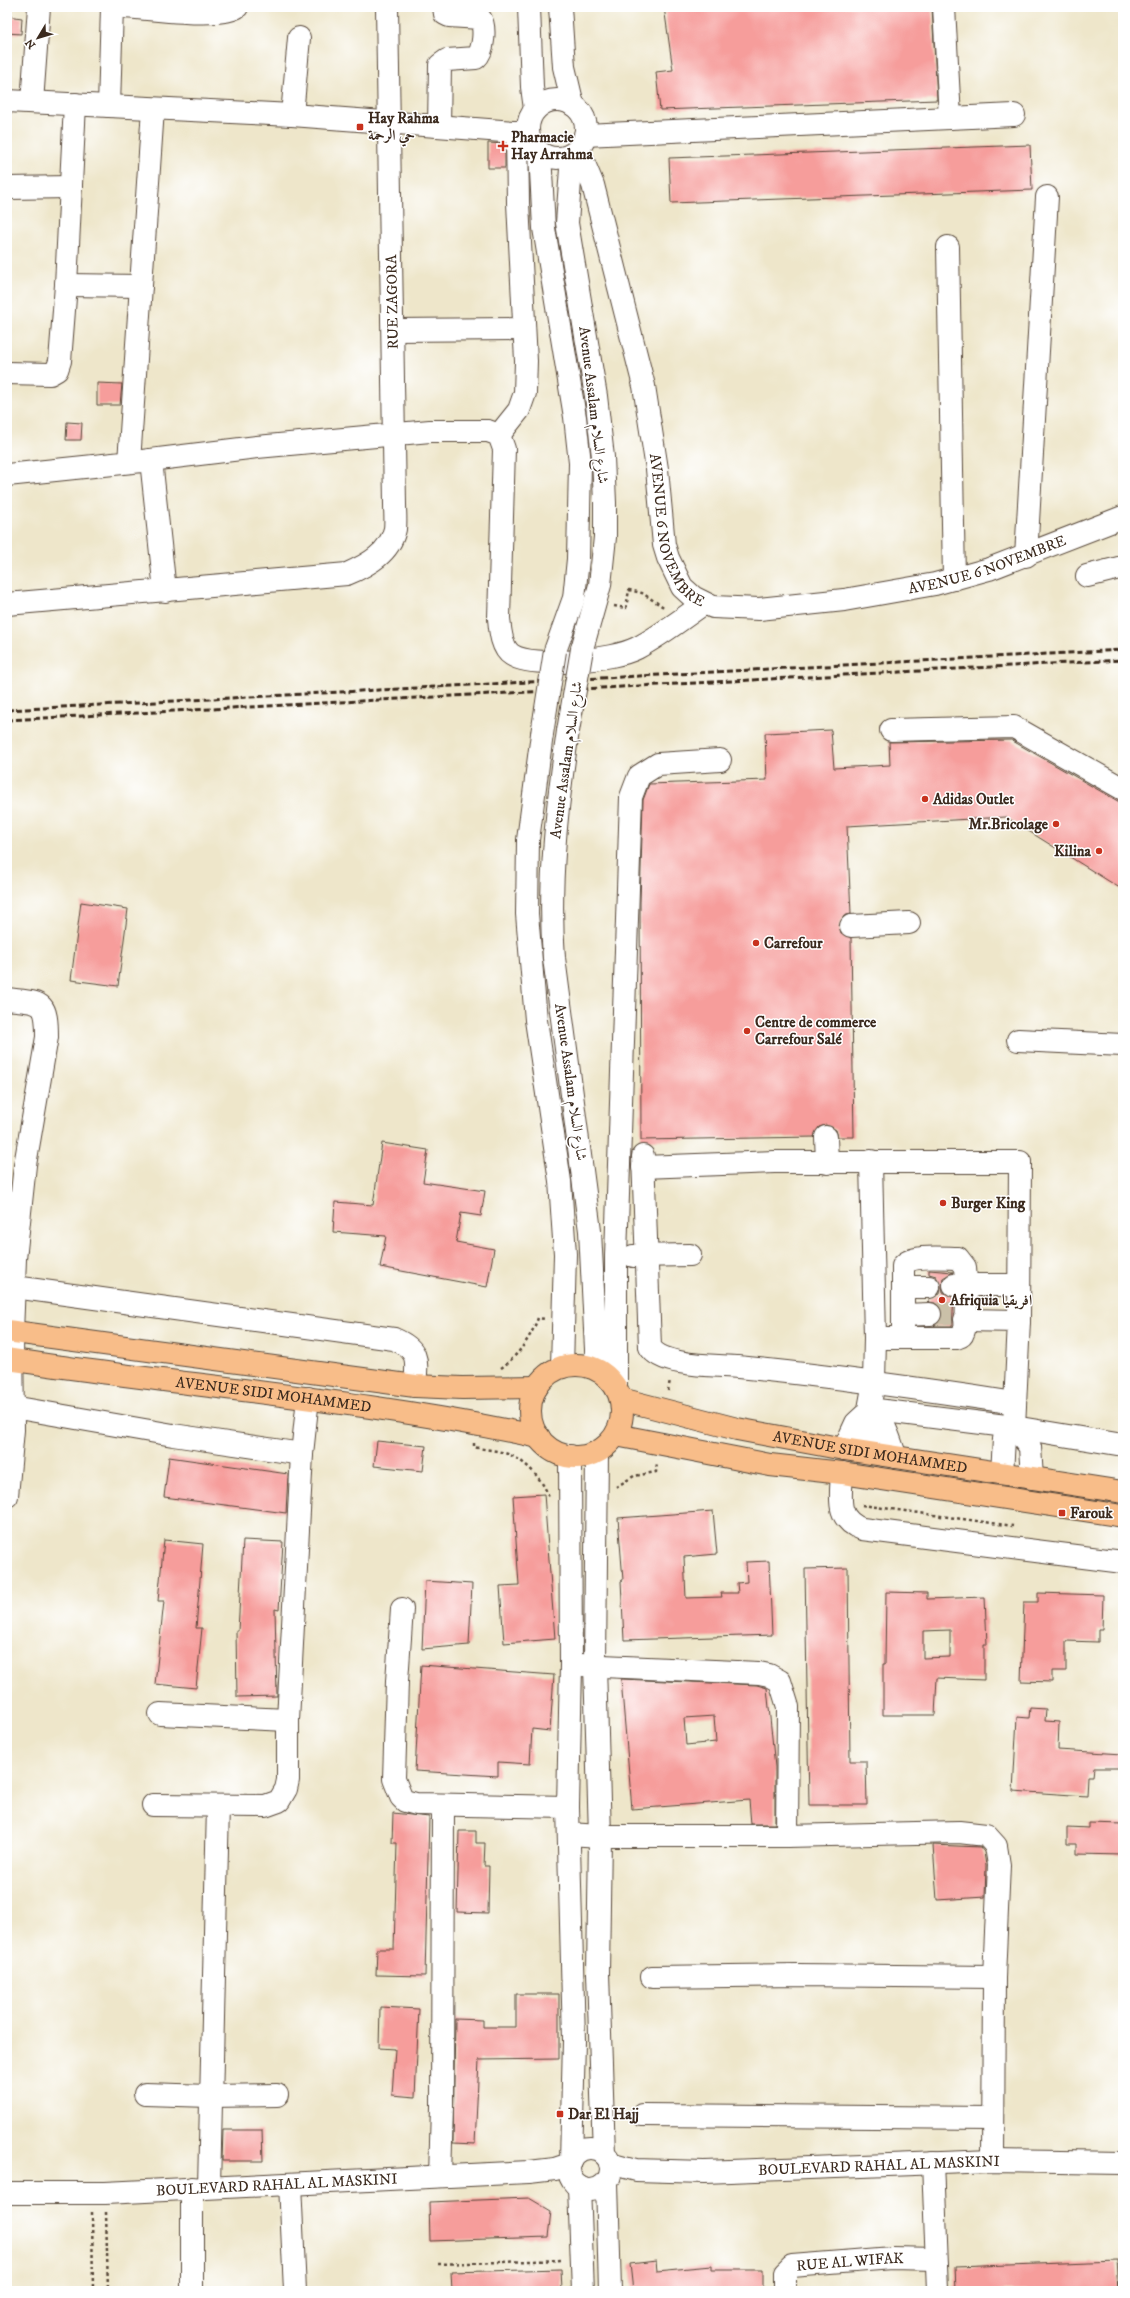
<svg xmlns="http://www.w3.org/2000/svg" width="1130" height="2298" viewBox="0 0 1130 2298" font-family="'IM FELL DW Pica',Amiri,serif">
<rect width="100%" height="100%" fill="#fff"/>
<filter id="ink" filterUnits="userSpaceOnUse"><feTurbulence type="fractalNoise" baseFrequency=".025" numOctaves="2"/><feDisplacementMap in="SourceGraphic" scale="8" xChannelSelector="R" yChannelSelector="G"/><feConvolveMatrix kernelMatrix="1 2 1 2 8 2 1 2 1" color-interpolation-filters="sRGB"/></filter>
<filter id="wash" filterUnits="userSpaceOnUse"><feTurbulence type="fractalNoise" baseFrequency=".012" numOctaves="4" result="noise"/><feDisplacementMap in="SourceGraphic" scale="16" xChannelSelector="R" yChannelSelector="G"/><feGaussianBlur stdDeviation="0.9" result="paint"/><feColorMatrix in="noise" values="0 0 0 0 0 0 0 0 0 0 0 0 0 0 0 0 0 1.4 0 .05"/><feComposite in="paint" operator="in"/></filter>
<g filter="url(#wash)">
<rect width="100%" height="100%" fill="#eee6ca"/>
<g id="blocks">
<path fill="#f69d9b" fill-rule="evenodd" d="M664,7H932L937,100L660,110L656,72L673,70Z
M7,16L22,18L21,34L7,33Z
M488,143L505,144V168H488Z
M1030,145L1032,190L671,203L669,158Z
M97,383L122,384L120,405H97Z
M67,422L82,423L81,440H66Z
M831,730L834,768L890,765L889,742L1011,740L1123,804V890L1006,817L847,826L851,914L844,916L839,926L841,933L851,938L854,1137H838L836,1130L826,1125L819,1127L814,1137L641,1140L640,902L643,800L649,784L767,780L765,733Z
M81,902L128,909L118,986L71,980Z
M382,1143L428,1150L423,1182L485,1191L481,1216L461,1213L456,1242L494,1249L487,1287L380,1267L386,1236L333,1232L335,1202L373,1205Z
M929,1270L953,1272L943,1278L942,1285L943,1292L954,1298L952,1326H934L941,1320L942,1313L940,1307L935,1303L929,1302V1299L940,1294L941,1287L936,1276L929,1274Z
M377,1441L426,1446L423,1471L374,1466Z
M169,1457L288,1474L286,1513L164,1497Z
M544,1494L555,1639L504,1643L500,1586L519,1585L513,1496Z
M713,1511L717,1554L684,1557L686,1598L722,1597L721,1593H738L737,1583L747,1582L746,1562L769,1561L772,1635L624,1640L621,1581L623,1580L618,1518Z
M164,1540L203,1544L196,1628H202L196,1688L155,1684L164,1601H158Z
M243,1540L283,1542L279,1610L275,1609L277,1696L237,1697L236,1631H238Z
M848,1568L850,1761H866L867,1805H809L805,1569Z
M425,1581L472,1584L469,1645L422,1649Z
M886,1592L927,1593V1599L985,1597L987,1645H984V1680L937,1678L935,1715H883V1664H885ZM950,1630V1657L923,1658V1631Z
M1038,1593L1103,1595L1102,1630H1098V1642L1066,1641V1671H1052V1682L1021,1681L1024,1602H1038Z
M421,1665L554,1675L550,1731L532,1729L530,1764L498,1762V1776L415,1771Z
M621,1679L757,1685L767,1688L775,1767V1824H751L749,1800L632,1809ZM714,1716L716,1742L686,1745L684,1718Z
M1030,1708L1046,1709L1045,1721L1059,1722L1058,1750L1123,1754V1768H1094L1093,1776H1088L1087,1796L1013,1791L1017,1717L1029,1718Z
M393,1813L429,1817L425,1976L376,1975L377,1949H394L397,1843H392Z
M1089,1823L1123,1824V1855L1077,1854V1844H1067V1827L1089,1828Z
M459,1831H476V1843H485L484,1866H489L488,1913L457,1912Z
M933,1845L980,1847L984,1852L986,1866L985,1897L937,1900Z
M516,1994H559V2059L479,2060L475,2144L453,2143L455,2019L483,2020V2027H516Z
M380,2007L419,2009L415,2097L392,2095L395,2049L379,2048Z
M223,2130H262L263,2161H222Z
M529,2198L551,2211L548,2237L430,2241L429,2202Z
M656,2261L657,2271L711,2266V2270H763V2291H633L630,2264Z
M1117,2261L1119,2291H956L955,2267Z
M561,2269L562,2291H452L451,2272Z"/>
</g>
</g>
<g filter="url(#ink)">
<use href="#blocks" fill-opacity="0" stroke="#564638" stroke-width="1"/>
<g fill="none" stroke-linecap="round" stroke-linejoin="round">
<path stroke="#cac0a8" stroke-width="22" stroke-dasharray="22 11" stroke-linecap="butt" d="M930,1314L954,1313"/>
<defs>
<g id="minor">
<path d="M123,7C145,8 222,19 237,7"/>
<path d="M529,7L532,87L535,109"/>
<path d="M560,7L564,67L573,105"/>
<path d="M944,7L950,118"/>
<circle cx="557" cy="129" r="29"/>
<path d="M7,101L292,115L527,133"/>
<path d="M32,102L39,7"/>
<path d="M109,106L112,7"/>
<path d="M292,115L299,38"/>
<path d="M439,126L440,65L447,60L476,58C484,51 486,26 480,18L449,16L445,14L444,7"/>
<path d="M585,135L1014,115"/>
<path id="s1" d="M578,149L593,185L644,386L657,469L664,545L668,558L682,587L693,597L713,607L759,609L844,600L935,584L989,569L1123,517"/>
<path d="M540,153L544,228L575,417L580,463L578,559L574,598L555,651"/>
<path d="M572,155L567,223L596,396L603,457L605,503V537L600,585L582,649"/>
<path d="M7,188L71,187"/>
<path d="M948,247L954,579"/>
<path d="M66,285L141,286"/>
<path d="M394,330L524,329"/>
<path d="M7,373L50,374L57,370L60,361L66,285L75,104"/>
<path d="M499,435L519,410L525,393L526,361L518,203L517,132"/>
<path d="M151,460L165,591"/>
<path d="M129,462L153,109"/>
<path d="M7,475L142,461L257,447L430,431H488L499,435L504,449L499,618C500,629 501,648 512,655C534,669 614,660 637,648C660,636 682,619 703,604"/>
<path d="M1026,556L1047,197"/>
<path d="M1087,576L1123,567"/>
<path d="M7,604L347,574C368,565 390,553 395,529C396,521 395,512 395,504L387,7"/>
<path d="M891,730L1014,727L1123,789"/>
<path d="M568,731C557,806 548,882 554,958L590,1231L597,1369"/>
<path d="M542,734L528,840L527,914L536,1020L560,1181L565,1254L562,1367"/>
<path d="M851,926L909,923"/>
<path d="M7,999C41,1003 47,999 47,1037L25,1165L15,1259L12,1332L13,1430L7,1496"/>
<path d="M1018,1040L1123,1045"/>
<path d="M826,1137L827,1163"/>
<path d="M643,1156L650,1347C662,1367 716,1365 738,1367C831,1376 923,1389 1015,1403"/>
<path d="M643,1167L774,1162H1020L1019,1321L1014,1427L1030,1447L1032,1478"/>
<path d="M633,1256L690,1255"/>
<path d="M954,1285H1019"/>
<path d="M7,1286L394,1339C420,1350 417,1360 415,1386"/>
<path d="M903,1287H929"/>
<path d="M903,1315L930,1314"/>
<path d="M965,1320L1019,1321"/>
<path d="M875,1338H956C959,1337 962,1337 963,1333C969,1322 966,1281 965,1267L958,1258C945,1258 910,1254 903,1266V1338"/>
<path d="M616,1387V1256L631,797L639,776L658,764L720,760"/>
<path d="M7,1406L173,1435L302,1454"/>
<path d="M869,1409L1014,1427L1123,1445"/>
<path d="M844,1449L856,1423L869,1411C885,1416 890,1443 896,1457"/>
<path d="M597,1452L595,1665L600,1836L598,1973L604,2154"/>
<path d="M868,1452L869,1409L874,1382L875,1338L871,1161"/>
<path d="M570,1456L571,1665L568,1807L574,2041L571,2161"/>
<path d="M842,1473C841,1497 835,1519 862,1529L1123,1562"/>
<path d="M1002,1473L1004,1439L1014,1429"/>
<path d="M402,1609L397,1681L394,1779L401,1797L405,1801L416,1804L568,1807"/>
<path d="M580,1665L759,1673L769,1675L780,1681L788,1707L787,1836"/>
<path d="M160,1714L288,1720"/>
<path d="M153,1805L265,1806L279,1801L286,1789L288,1780V1720L302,1454L308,1398"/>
<path d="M569,1834L600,1836H787L959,1832L986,1835L996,1846L999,1865L994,1977L993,2161"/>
<path d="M652,1977L797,1975L994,1977"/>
<path d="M145,2094L210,2096L277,2095"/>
<path d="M642,2115L992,2118"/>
<circle cx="590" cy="2169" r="21"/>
<path id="s2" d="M610,2163L636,2170L704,2172L993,2161L1123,2163"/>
<path d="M933,2163L938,2291"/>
<path d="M440,2176L442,2108L443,1805"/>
<path d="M607,2182L610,2291"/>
<path d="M290,2184L295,2291"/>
<path d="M209,2187L218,1806"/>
<path d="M579,2187L583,2291"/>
<path id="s3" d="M7,2193H105L529,2172L555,2169L570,2164"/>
<path d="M192,2291V2188"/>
<path id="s4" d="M785,2291V2273L792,2266L892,2258L936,2259"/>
</g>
<g id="major">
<path d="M7,1331L415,1386L462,1388L537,1387"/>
<path id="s5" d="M7,1359C184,1386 363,1399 539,1437"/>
<circle cx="576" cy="1411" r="46"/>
<path id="s6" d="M621,1399L737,1429L844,1449L1123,1492"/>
<path d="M616,1435L770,1465L842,1473L1123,1516"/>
</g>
</defs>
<use href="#minor" stroke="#564638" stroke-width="24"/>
<use href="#major" stroke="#564638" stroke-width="24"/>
<path stroke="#564638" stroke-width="2.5" stroke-dasharray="3 3" stroke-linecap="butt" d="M614,606L626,608L629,590L642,593L665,608
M501,1368C518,1356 531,1337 538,1318L545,1319
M668,1391L670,1380
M474,1443V1447C485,1450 499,1450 510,1455C527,1462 544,1481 549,1498
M616,1487L634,1476L656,1472L657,1463
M862,1505L1013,1526
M92,2212L93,2291
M106,2212L108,2291
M438,2264L563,2260"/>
<use href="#minor" stroke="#fff" stroke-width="22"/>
<use href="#major" stroke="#f8bd89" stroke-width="22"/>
<path stroke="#3b2a1e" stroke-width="3" stroke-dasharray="6 3" stroke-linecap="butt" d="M7,710L1123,650
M7,720L1123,660"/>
<defs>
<path id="minor-bridge" d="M568,731L582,649
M542,734L555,651"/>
</defs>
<use href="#minor-bridge" stroke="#564638" stroke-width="24" stroke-linecap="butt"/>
<use href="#minor-bridge" stroke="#fff" stroke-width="22"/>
</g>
</g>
<g fill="#c8321e" stroke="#fff" stroke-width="1.5">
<rect x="356" y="123" width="8" height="8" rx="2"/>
<path d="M501 140h4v4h4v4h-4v4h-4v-4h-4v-4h4z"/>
<circle cx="925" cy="799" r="4"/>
<circle cx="1056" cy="824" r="4"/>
<circle cx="1099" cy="851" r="4"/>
<circle cx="756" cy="943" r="4"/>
<circle cx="747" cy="1031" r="4"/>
<circle cx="943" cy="1203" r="4"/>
<circle cx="942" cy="1300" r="4"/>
<rect x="1058" y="1509" width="8" height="8" rx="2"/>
<rect x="556" y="2110" width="8" height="8" rx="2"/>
</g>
<g text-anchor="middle" stroke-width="3" stroke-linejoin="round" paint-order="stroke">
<g font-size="15" font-weight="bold" fill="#3b2a1e" stroke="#fff" text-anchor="start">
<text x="368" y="123">Hay Rahma<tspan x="368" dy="17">حي الرحمة</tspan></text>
<text x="511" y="142">Pharmacie<tspan x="511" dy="17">Hay Arrahma</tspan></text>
<text x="933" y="804">Adidas Outlet</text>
<text x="1048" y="829" text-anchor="end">Mr.Bricolage</text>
<text x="1091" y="856" text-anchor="end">Kilina</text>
<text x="764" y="948">Carrefour</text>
<text x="755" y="1027">Centre de commerce<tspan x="755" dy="17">Carrefour Salé</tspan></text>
<text x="951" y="1208">Burger King</text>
<text x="950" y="1305">Afriquia افريقيا</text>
<text x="1070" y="1518">Farouk</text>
<text x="568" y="2119">Dar El Hajj</text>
</g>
<g font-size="15" fill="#3b2a1e" stroke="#fff">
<text transform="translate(392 302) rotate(-91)" y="5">RUE ZAGORA</text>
<text transform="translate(594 405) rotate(83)" y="5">Avenue Assalam شارع السلام</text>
<text dy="5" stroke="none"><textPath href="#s1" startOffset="397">AVENUE 6 NOVEMBRE</textPath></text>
<text dy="5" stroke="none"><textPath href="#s1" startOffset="769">AVENUE 6 NOVEMBRE</textPath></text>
<text transform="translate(566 760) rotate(-82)" y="5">Avenue Assalam شارع السلام</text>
<text transform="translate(571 1082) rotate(82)" y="5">Avenue Assalam شارع السلام</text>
<text dy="5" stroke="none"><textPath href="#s5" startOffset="269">AVENUE SIDI MOHAMMED</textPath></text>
<text dy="5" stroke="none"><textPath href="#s6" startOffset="255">AVENUE SIDI MOHAMMED</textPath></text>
<text dy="5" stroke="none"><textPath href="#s2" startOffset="270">BOULEVARD RAHAL AL MASKINI</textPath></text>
<text dy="5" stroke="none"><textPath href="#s3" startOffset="270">BOULEVARD RAHAL AL MASKINI</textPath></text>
<text dy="5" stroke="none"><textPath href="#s4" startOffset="86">RUE AL WIFAK</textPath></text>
</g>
</g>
<rect width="1130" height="2298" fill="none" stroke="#fff" stroke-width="24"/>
<g transform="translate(38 38) rotate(232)" stroke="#ffffff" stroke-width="3" paint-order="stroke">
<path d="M0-3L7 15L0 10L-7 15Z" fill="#3b2a1e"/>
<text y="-6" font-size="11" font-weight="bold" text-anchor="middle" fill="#3b2a1e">N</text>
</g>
</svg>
